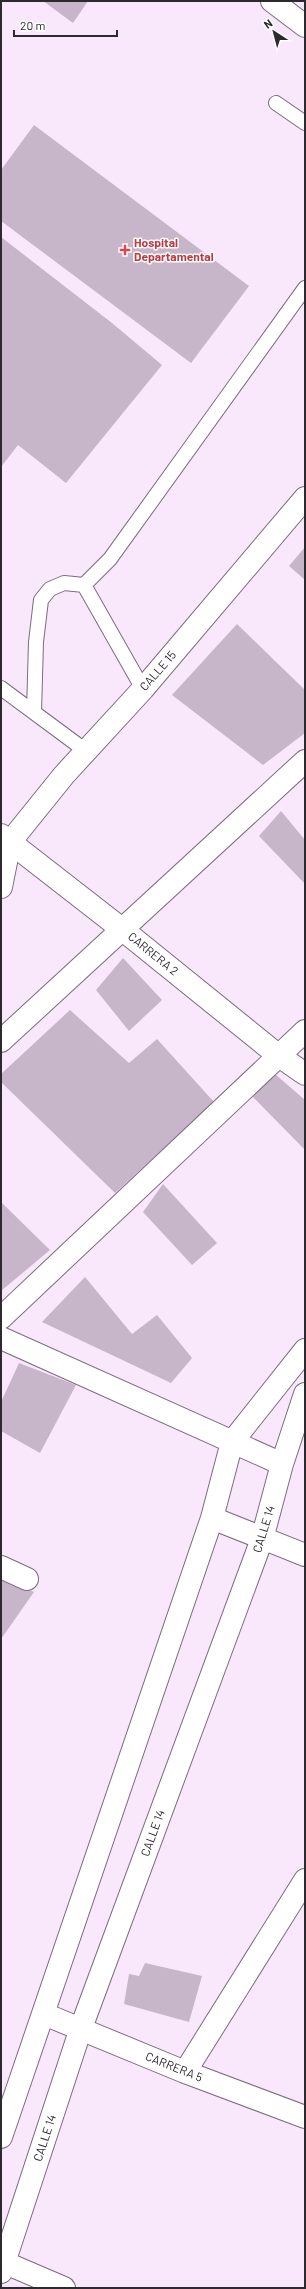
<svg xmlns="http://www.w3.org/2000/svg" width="306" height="2289" viewBox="0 0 306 2289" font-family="Barlow,sans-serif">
<rect width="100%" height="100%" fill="#f9e7fc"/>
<path fill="#c7b6ca" d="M43,1H88L73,23Z
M34,125L249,286L191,363L1,221V170Z
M1,237L112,323L162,365L66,483L18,445L1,467Z
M305,547V580L289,566Z
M237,624L305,690V733L263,765L172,695Z
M281,811L305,840V884L259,836Z
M123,958L162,1000L129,1031L96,990Z
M70,1010L129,1063L157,1039L214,1102L115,1193L1,1082V1074Z
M275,1074L305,1100V1150L251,1095Z
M163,1184L217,1243L192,1265L143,1212Z
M1,1202L50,1250L1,1291Z
M85,1277L132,1334L157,1315L192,1358L171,1383L42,1322Z
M19,1363L76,1385L40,1453L1,1431V1402Z
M1,1577L34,1592L1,1639Z
M145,1963L202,1976L189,2022L124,2004L129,1974L139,1976Z"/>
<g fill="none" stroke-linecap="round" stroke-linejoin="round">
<defs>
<path id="lane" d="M276,103L305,123
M84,585L143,689
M1,688L86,751
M34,712L36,642L41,600L50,589L64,583L84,585L110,559L305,288"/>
<path id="street" d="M272,1L305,26
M1,835L123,930L279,1056L305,1074
M10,842L64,775L143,689L305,498
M1,1041L305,761
M1,1318L305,1031
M1,1338L282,1464
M212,1518L305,1555
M1,1567L27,1579
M44,2014L185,2072L305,2117
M185,2072L305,1880
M1,2137L212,1518L232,1442L305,1350
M1,2261L64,2288
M1,2272L81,2028L262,1539L282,1464L305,1394"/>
<path id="secondary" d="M1,887L10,842"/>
</defs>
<use href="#lane" stroke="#7c6c7e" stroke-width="16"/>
<use href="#street" stroke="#7c6c7e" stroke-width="24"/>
<use href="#secondary" stroke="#7c6c7e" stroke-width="24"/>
<use href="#lane" stroke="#fff" stroke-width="14"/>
<use href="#street" stroke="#fff" stroke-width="22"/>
<use href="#secondary" stroke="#fff" stroke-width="22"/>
</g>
<path fill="#e0444e" stroke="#fff" stroke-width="1.5" d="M123 244h4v4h4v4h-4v4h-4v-4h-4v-4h4z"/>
<g text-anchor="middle" stroke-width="3" stroke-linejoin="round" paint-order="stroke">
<g font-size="12" font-weight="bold" fill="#be3a42" stroke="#fff" text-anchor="start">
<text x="134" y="247">Hospital<tspan x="134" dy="14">Departamental</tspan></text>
</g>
<g font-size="12" fill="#2e282f" stroke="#fff">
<text transform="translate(158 671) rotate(-49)" y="4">CALLE 15</text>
<text transform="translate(153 954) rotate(39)" y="4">CARRERA 2</text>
<text transform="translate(264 1529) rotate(-73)" y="4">CALLE 14</text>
<text transform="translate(153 1833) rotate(-70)" y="4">CALLE 14</text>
<text transform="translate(174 2067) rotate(22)" y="4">CARRERA 5</text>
<text transform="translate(45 2138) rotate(-72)" y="4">CALLE 14</text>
</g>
</g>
<rect width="306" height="2289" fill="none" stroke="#2e282f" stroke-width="4"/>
<g transform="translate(274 32) rotate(324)" stroke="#ffffff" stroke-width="3" paint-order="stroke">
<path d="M0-3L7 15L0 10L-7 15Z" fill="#2e282f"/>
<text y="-6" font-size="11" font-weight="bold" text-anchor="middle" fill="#2e282f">N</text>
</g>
<path d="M14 30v6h103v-6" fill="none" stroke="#2e282f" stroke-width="2"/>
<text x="20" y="30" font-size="12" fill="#2e282f" stroke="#ffffff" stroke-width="3" paint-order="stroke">20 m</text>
</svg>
